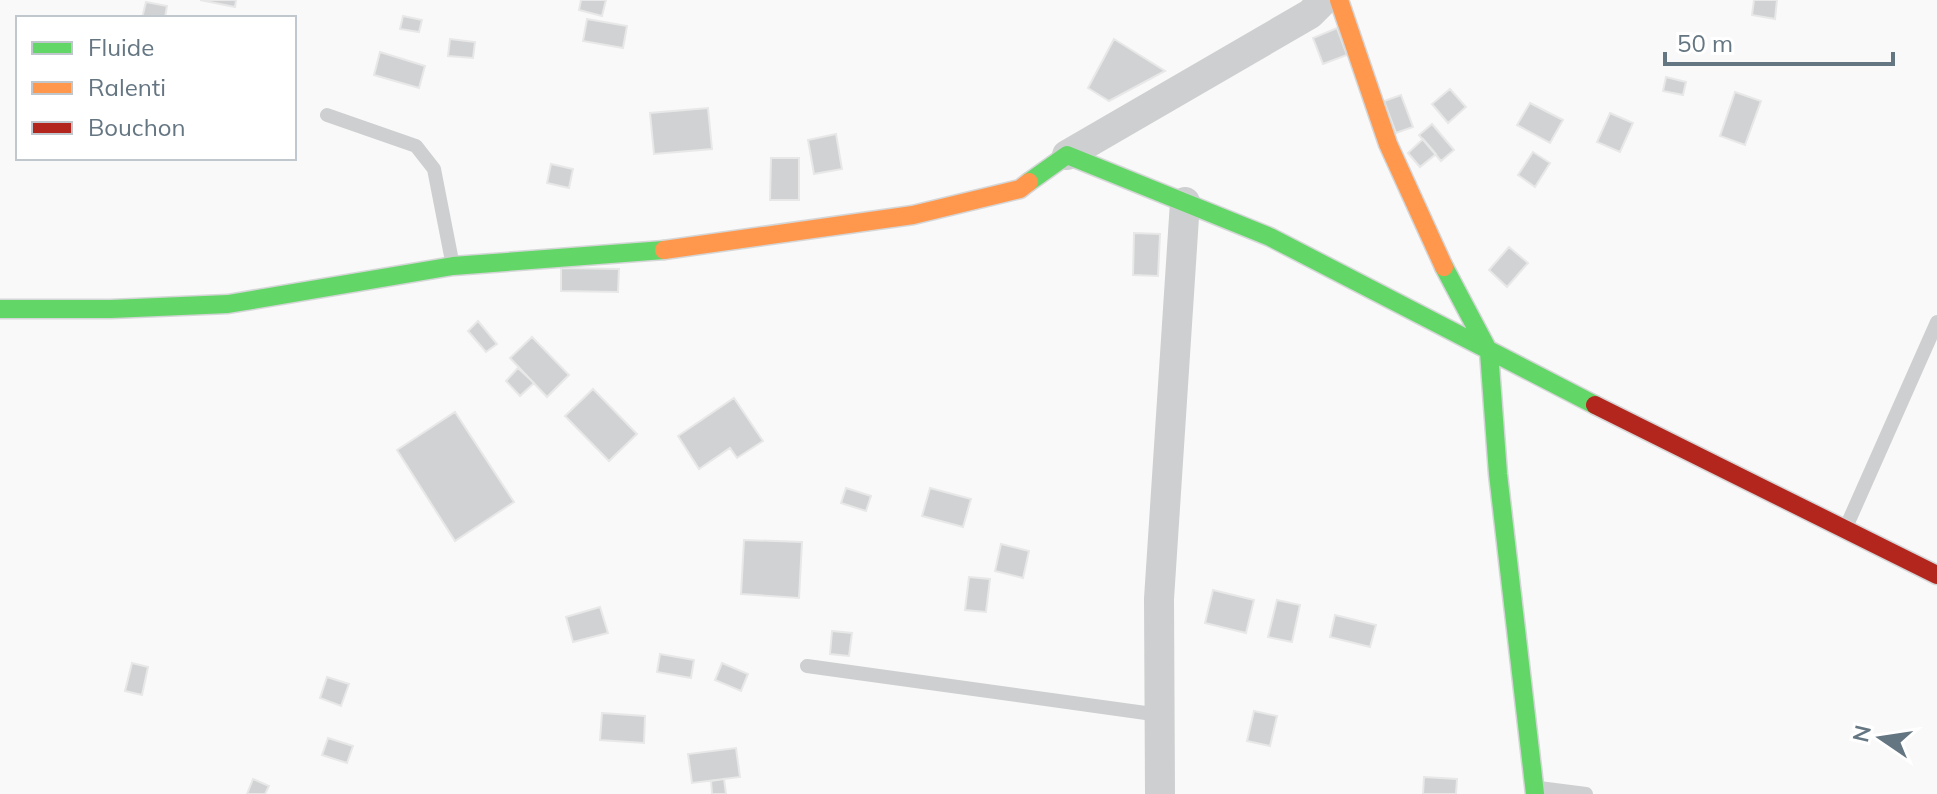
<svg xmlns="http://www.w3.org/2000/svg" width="1937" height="794" viewBox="0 0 1937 794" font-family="Mulish,sans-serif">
<rect width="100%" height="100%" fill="#f9f9f9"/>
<path fill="#d0d2d3" stroke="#e8e8e8" stroke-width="2" d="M200,0H236L235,7Z
M581,0H606L602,16L579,10Z
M1754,0H1777L1775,19L1752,15Z
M146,2L167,6L165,18H142Z
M403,16L422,20L419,32L400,29Z
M587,19L627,26L623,48L583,41Z
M1337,28L1347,55L1323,64L1313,38Z
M450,39L475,42L473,58L448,56Z
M1114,39L1165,71L1109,101L1088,88Z
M380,52L425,66L419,88L374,75Z
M1666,77L1686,82L1683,95L1663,91Z
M1450,89L1466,107L1448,123L1432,104Z
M1735,92L1761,101L1745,145L1720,136Z
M1401,95L1413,127L1396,133L1384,101Z
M1530,103L1563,120L1550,143L1517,125Z
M708,108L712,149L654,154L650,113Z
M1610,113L1633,123L1620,152L1597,142Z
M1432,124L1454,150L1441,161L1419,135Z
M836,134L842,169L814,174L808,140Z
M1423,139L1436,154L1420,167L1408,153Z
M1533,152L1550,163L1535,187L1518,175Z
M771,158H799V200H770Z
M551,164L573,169L569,188L547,183Z
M1134,233L1160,234L1158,276L1133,275Z
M1509,247L1528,263L1507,287L1489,270Z
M561,268L619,269L618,292L561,291Z
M478,321L497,344L486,352L468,331Z
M532,337L569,375L547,397L510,358Z
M518,368L534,383L520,396L506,381Z
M593,389L637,434L609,461L565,416Z
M734,398L763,441L737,458L730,448L699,469L678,436Z
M455,412L514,502L455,541L397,450Z
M846,488L871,496L866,511L841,503Z
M930,488L971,499L963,527L922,516Z
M744,540L802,542L799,598L741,594Z
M1001,544L1029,551L1023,578L995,571Z
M969,577L990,579L986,612L965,610Z
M1213,590L1254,600L1246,633L1205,623Z
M1277,600L1300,605L1292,642L1268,637Z
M600,607L608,633L573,642L566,617Z
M1335,615L1376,625L1370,647L1330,637Z
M832,631L852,633L849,656L830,654Z
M660,654L694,660L691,678L657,672Z
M132,663L148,667L142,695L125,691Z
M722,663L748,674L741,691L715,680Z
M327,677L349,684L341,706L320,698Z
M1254,711L1277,716L1270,746L1247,741Z
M602,713L645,716L644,743L600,740Z
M328,738L353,746L347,763L322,755Z
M736,748L740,777L692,783L688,754Z
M1424,777L1457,779L1456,794H1423Z
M253,779L269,786L265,794H247Z
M724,779L726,794H712L711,781Z"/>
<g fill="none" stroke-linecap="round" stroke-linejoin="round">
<defs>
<path id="fast" d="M1029,182L1067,155L1270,237L1595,405
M1444,267L1489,352L1498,474L1535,794
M0,309H111L228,304L453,266L664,250"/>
<path id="slow" d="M1339,0L1388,144L1444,267
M664,250L913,215L1020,189L1029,182"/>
<path id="jam" d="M1595,405L1937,575"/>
</defs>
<use href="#fast" stroke="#d5d6d7" stroke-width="21"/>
<use href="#slow" stroke="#d5d6d7" stroke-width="21"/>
<use href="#jam" stroke="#d5d6d7" stroke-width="21"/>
<path stroke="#cecfd0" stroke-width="14" d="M327,115L416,146L434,169L452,261
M1847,525L1937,322
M807,666L1160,715
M1539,788L1586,794"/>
<path stroke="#cecfd0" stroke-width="30" d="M1067,155L1310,14L1324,0
M1160,794L1159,599L1185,202"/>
<use href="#fast" stroke="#63d668" stroke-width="18"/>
<use href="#slow" stroke="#ff974d" stroke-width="18"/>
<use href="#jam" stroke="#b3261e" stroke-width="18"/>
</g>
<rect x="16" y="16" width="280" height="144" fill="#ffffff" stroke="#c1c8cd" stroke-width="2"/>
<rect x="32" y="42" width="40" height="12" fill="#63d668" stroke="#c1c8cd" stroke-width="2"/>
<text x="88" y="56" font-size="24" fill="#657683">Fluide</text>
<rect x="32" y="82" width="40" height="12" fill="#ff974d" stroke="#c1c8cd" stroke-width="2"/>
<text x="88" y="96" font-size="24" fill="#657683">Ralenti</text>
<rect x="32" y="122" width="40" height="12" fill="#b3261e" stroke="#c1c8cd" stroke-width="2"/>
<text x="88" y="136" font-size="24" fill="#657683">Bouchon</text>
<g transform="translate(1881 738) rotate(283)" stroke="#ffffff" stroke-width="6" paint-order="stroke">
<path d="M0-6L14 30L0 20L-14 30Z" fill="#657683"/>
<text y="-12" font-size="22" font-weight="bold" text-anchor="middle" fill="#657683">N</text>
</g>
<path d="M1665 52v12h228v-12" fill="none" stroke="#657683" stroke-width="4"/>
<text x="1677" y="52" font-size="24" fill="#657683" stroke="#ffffff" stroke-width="6" paint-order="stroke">50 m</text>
</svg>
